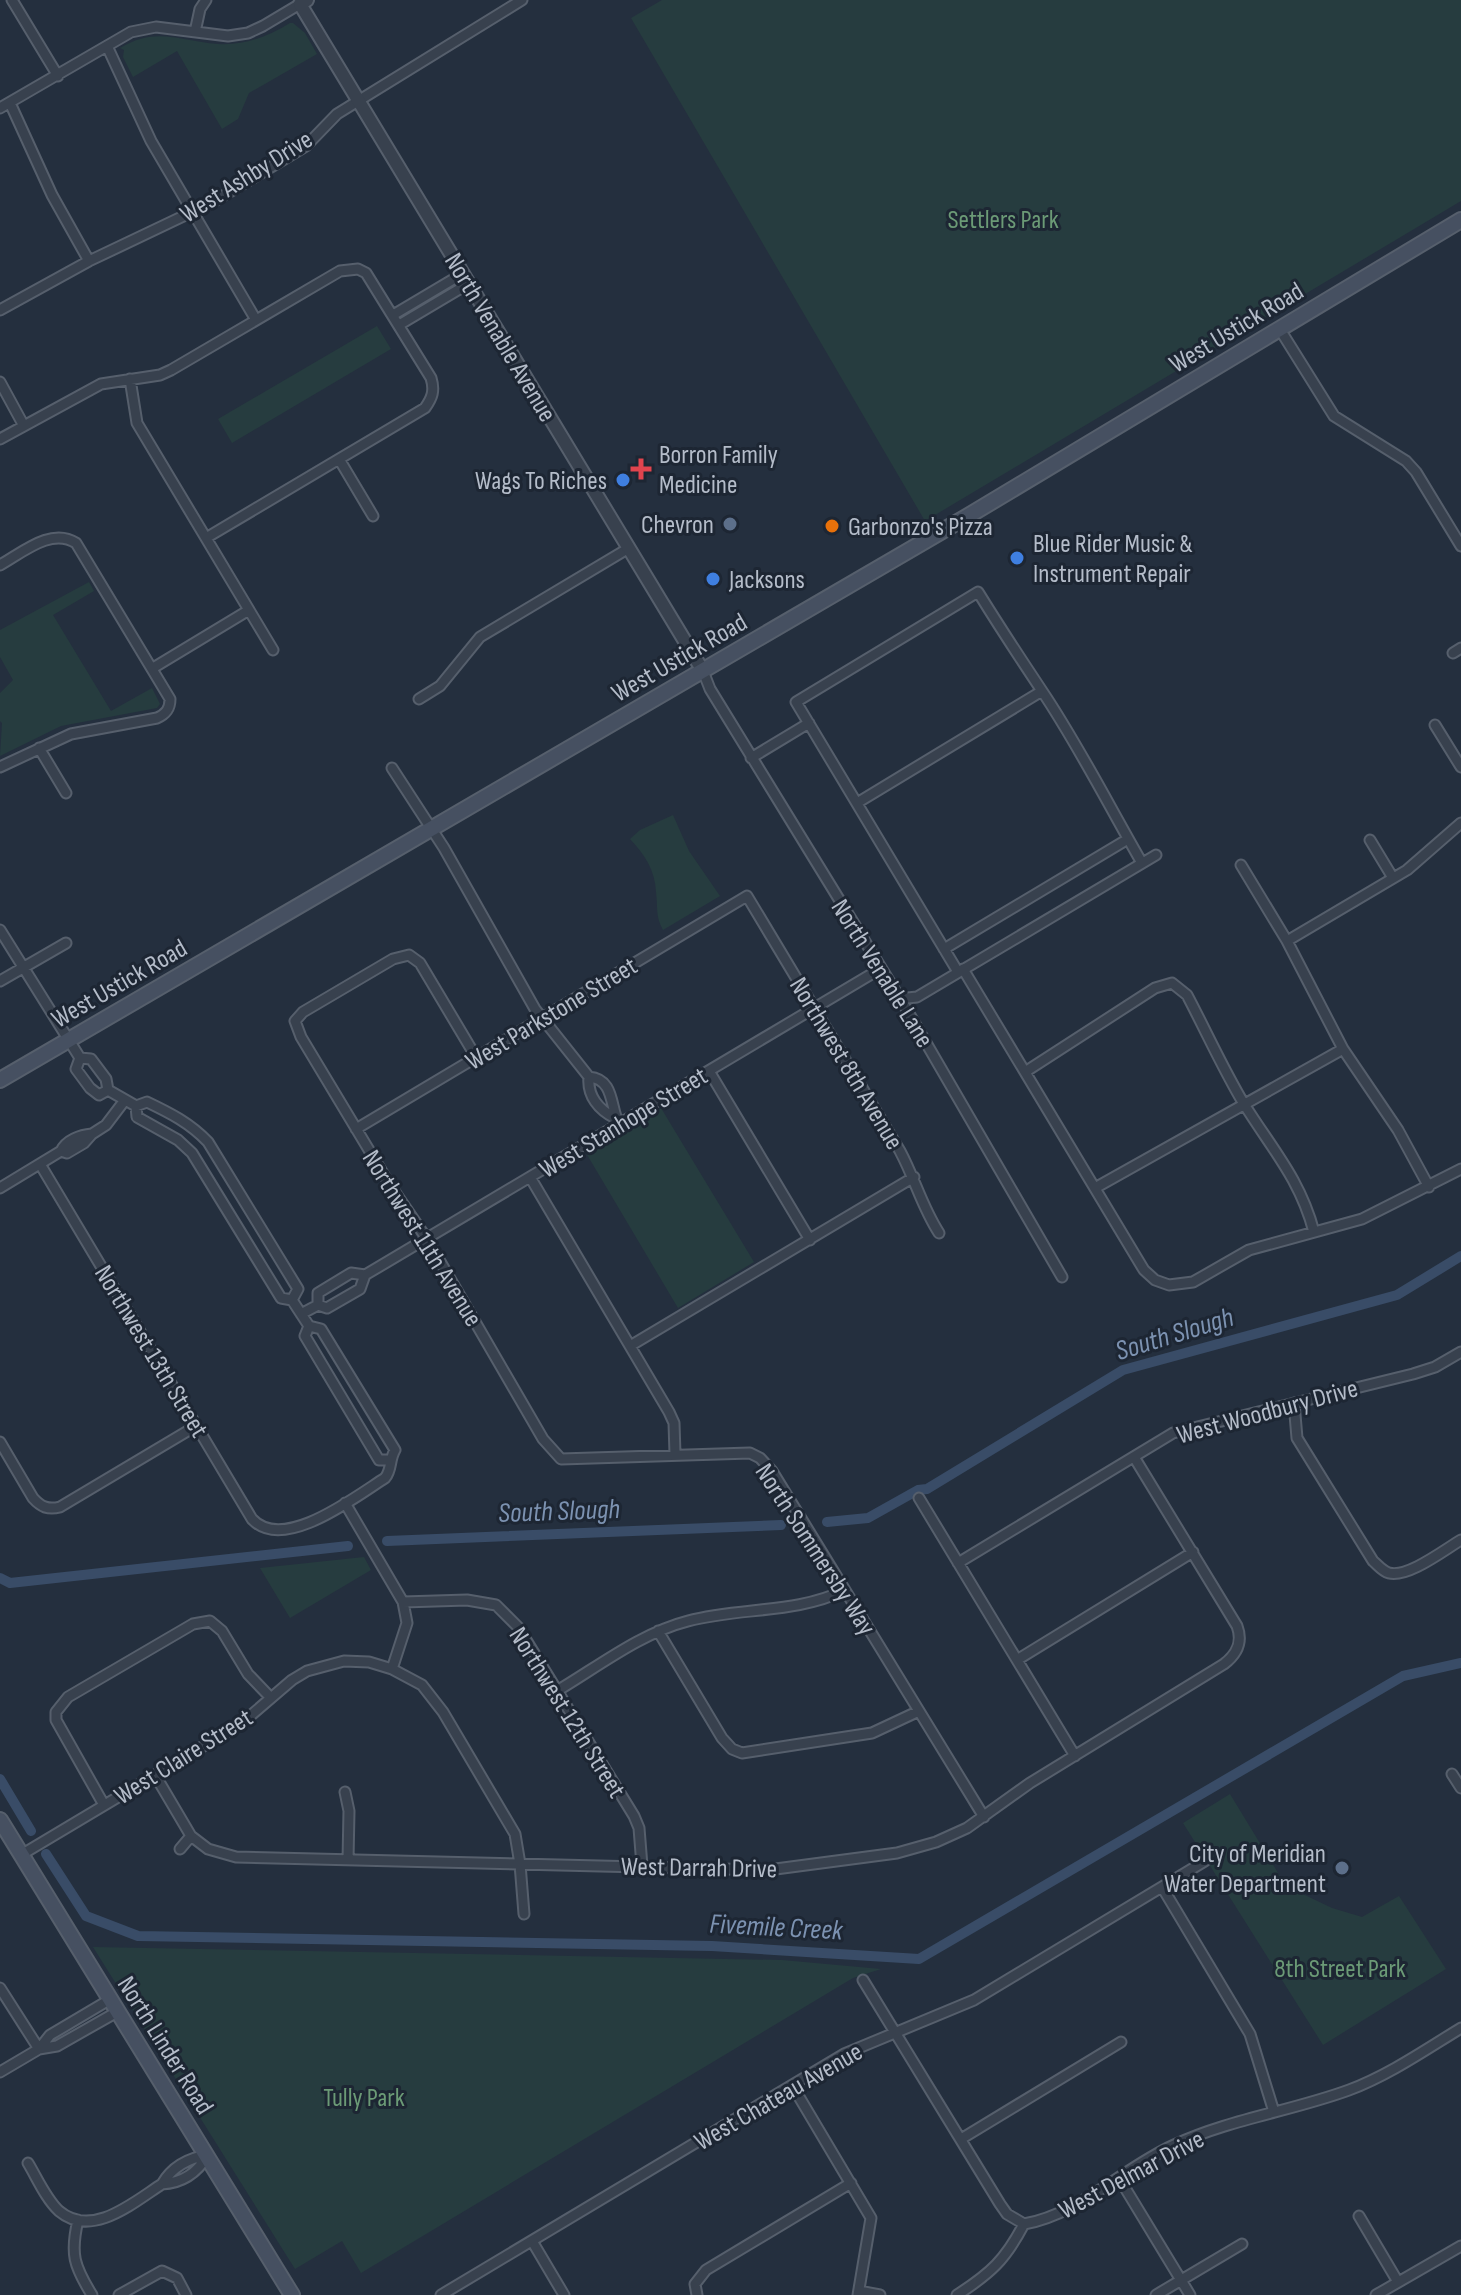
<svg xmlns="http://www.w3.org/2000/svg" width="1461" height="2295" viewBox="0 0 1461 2295" font-family="'Sofia Sans Condensed',sans-serif">
<rect width="100%" height="100%" fill="#242f3e"/>
<path fill="#263c3f" d="M662,0H1461V201L925,521L631,18Z
M290,23H293L305,33L317,54L249,93L238,119L222,129L177,51L133,77L123,57L124,50L120,48C157,26 179,41 218,44C244,46 269,36 290,23Z
M377,326L391,349L232,443L218,419Z
M89,582L94,591L53,615L111,711L152,688L160,704L157,708L61,726L0,756L2,723L0,721V693L13,680L0,657V630Z
M673,815L689,851L720,896L663,930C655,916 658,907 656,892C655,870 645,855 630,839L640,830Z
M661,1108L754,1262L678,1308L586,1153Z
M364,1557L371,1570L290,1618L260,1568Z
M1230,1794L1286,1886L1332,1908L1362,1917L1399,1896L1446,1969L1323,2045L1183,1823Z
M93,1947L782,1960L881,1969L853,1978L361,2273L342,2241L295,2269Z"/>
<g fill="none" stroke-linecap="round" stroke-linejoin="round">
<path stroke="#394c67" stroke-width="10" d="M827,1522L868,1518L918,1490L927,1489L1123,1370L1397,1295L1461,1256
M387,1541L781,1525
M0,1578L10,1583L348,1546
M0,1779L31,1831
M46,1854L86,1916L138,1936L712,1946L919,1959L1403,1676L1461,1663"/>
<defs>
<path id="minor" d="M12,0L58,76
M195,32L200,9L206,0
M107,46L151,141L256,320
M10,103L52,195L89,261
M0,108L131,32L156,27L228,36L248,33L263,26L300,4
M0,310L89,261L213,202L306,146L337,114L522,0
M393,315L462,274
M399,325L468,284
M1279,328L1334,416L1406,461L1416,472L1461,546
M130,379L137,423L273,650
M0,382L24,426
M0,439L101,384L160,375L171,370L340,271L358,269L366,273L431,378C435,391 432,398 425,408L206,538
M339,459L373,516
M0,565C22,553 51,527 76,543L170,699C170,709 166,714 157,718L71,734L0,767
M1453,653L1461,648
M153,668L249,610
M703,671L710,689L907,1010L1062,1277
M419,699L440,686L480,637L629,548
M1435,725L1461,767
M39,748L66,793
M751,758L809,723
M392,768L444,848L535,1009L589,1077C615,1079 610,1108 619,1124
M857,803L1042,691
M1370,840L1393,878
M1241,865L1287,941L1343,1049L1398,1130L1429,1187
M0,930L80,1058L91,1059L106,1079L108,1090L136,1106L147,1102C170,1113 190,1123 208,1142L298,1289L292,1300
M1287,941L1407,870L1461,823
M944,949L1128,839
M963,969L1144,1270L1155,1280L1169,1285L1193,1282L1249,1250L1362,1219L1461,1169
M958,972L796,702L978,592C999,626 1020,658 1042,691C1079,746 1109,806 1142,863
M0,981L66,943
M897,995L908,998L917,997L1156,855
M476,1057L420,963L409,955L393,959L303,1012L295,1021L301,1037L390,1185L427,1239L543,1439L561,1459L750,1453L760,1458L772,1471L984,1817
M80,1058L76,1069L90,1088L99,1095L108,1090
M709,1071L810,1240
M1025,1072L1155,988L1172,983L1187,995C1206,1031 1223,1069 1244,1104C1272,1149 1300,1179 1314,1232
M589,1077C587,1096 599,1110 615,1118
M136,1106L137,1117L178,1140L192,1153L281,1298L292,1300L309,1326
M356,1129L747,896L900,1151C915,1179 922,1207 939,1233
M92,1134L84,1143L67,1153L61,1151C66,1140 80,1135 92,1134Z
M92,1134L106,1125L125,1100
M40,1164L252,1519C283,1553 355,1497 385,1478C392,1470 389,1460 395,1450L321,1329L309,1326L305,1336L379,1460H389
M530,1177L669,1412L674,1423L675,1454
M0,1188L61,1151
M1095,1188L1343,1049
M365,1275L880,969
M301,1314L318,1305L327,1308L360,1289L365,1275L351,1273L318,1293V1305
M630,1346L914,1177
M1294,1403L1297,1438L1373,1561C1378,1565 1382,1571 1389,1573C1408,1578 1444,1550 1461,1540
M0,1442L33,1498C41,1507 48,1510 60,1507L196,1426
M919,1498L1075,1756
M345,1503L403,1602L407,1623L392,1669
M958,1563L1173,1433L1413,1374L1435,1367L1461,1352
M403,1602L467,1600L496,1605L518,1627L634,1816L639,1828L642,1866
M658,1631L722,1738L732,1749L742,1753L872,1733L919,1711
M1017,1660L1193,1552
M557,1691C599,1666 641,1633 688,1621C740,1607 796,1614 845,1590
M1452,1774L1461,1788
M155,1775L191,1836L208,1849L236,1857L768,1870L897,1853L936,1842L967,1828L1030,1783L1224,1664C1237,1654 1243,1642 1237,1626L1134,1457
M345,1792L349,1811L348,1860
M104,1805L56,1720V1712L68,1697L193,1624L210,1621L222,1631L248,1674L271,1698
M180,1849L191,1836
M21,1855L242,1723L292,1680L307,1671L344,1661L369,1662L392,1669L422,1685L443,1712L515,1834L520,1864L524,1914
M1162,1887L1250,2034L1274,2112
M863,1980L1000,2204L1007,2214L1024,2224
M0,1988L39,2049L0,2072
M109,2000L50,2035L39,2049L57,2046L117,2012
M792,2085L871,2218L858,2295
M961,2139L1121,2042
M208,2155C197,2173 183,2183 162,2184C172,2167 188,2158 208,2155Z
M28,2163C37,2178 46,2199 59,2211C92,2239 134,2202 162,2184
M1119,2178L1190,2295
M1359,2216L1398,2282
M78,2220C70,2254 74,2266 92,2295
M532,2241L564,2295
M859,2291L880,2295
M119,2295L162,2271L177,2278L186,2295
M441,2295L844,2054L974,2000L1205,1861
M697,2295L695,2284L706,2270L851,2183
M957,2295C991,2273 1005,2260 1024,2224C1080,2214 1123,2168 1174,2145C1230,2119 1292,2111 1349,2090C1389,2075 1425,2050 1461,2028
M1156,2295L1242,2244
M1376,2295L1461,2246"/>
<path id="tertiary" d="M307,0L300,4L703,671"/>
<path id="secondary" d="M0,1080L968,516L1461,220
M0,1820L292,2295"/>
</defs>
<use href="#minor" stroke="#565f6c" stroke-width="13"/>
<use href="#tertiary" stroke="#565f6c" stroke-width="16"/>
<use href="#secondary" stroke="#565f6c" stroke-width="18"/>
<use href="#minor" stroke="#38414e" stroke-width="9"/>
<use href="#tertiary" stroke="#38414e" stroke-width="12"/>
<use href="#secondary" stroke="#465061" stroke-width="14"/>
</g>
<path fill="#e0444e" stroke="#1d2633" stroke-width="3" d="M637 457h8v8h8v8h-8v8h-8v-8h-8v-8h8z"/>
<g fill="#3f7fe0" stroke="#1d2633" stroke-width="3">
<circle cx="623" cy="480" r="8"/>
<circle cx="1017" cy="558" r="8"/>
<circle cx="713" cy="579" r="8"/>
</g>
<g fill="#5c6f8a" stroke="#1d2633" stroke-width="3">
<circle cx="730" cy="524" r="8"/>
<circle cx="1342" cy="1868" r="8"/>
</g>
<circle fill="#e8710a" stroke="#1d2633" stroke-width="3" cx="832" cy="526" r="8"/>
<g text-anchor="middle" stroke-width="6" stroke-linejoin="round" paint-order="stroke">
<g font-size="26" fill="#b4bcc9" stroke="#1d2633">
<text transform="translate(246 176) rotate(-32)" y="9">West Ashby Drive</text>
<text transform="translate(1236 327) rotate(-31)" y="9">West Ustick Road</text>
<text transform="translate(501 337) rotate(59)" y="9">North Venable Avenue</text>
<text transform="translate(679 657) rotate(-30)" y="9">West Ustick Road</text>
<text transform="translate(883 973) rotate(58)" y="9">North Venable Lane</text>
<text transform="translate(119 983) rotate(-30)" y="9">West Ustick Road</text>
<text transform="translate(551 1013) rotate(-31)" y="9">West Parkstone Street</text>
<text transform="translate(847 1063) rotate(59)" y="9">Northwest 8th Avenue</text>
<text transform="translate(623 1122) rotate(-31)" y="9">West Stanhope Street</text>
<text transform="translate(423 1238) rotate(58)" y="9">Northwest 11th Avenue</text>
<text transform="translate(152 1351) rotate(59)" y="9">Northwest 13th Street</text>
<text transform="translate(1267 1411) rotate(-15)" y="9">West Woodbury Drive</text>
<text transform="translate(816 1549) rotate(57)" y="9">North Sommersby Way</text>
<text transform="translate(568 1712) rotate(58)" y="9">Northwest 12th Street</text>
<text transform="translate(183 1756) rotate(-32)" y="9">West Claire Street</text>
<text transform="translate(699 1867) rotate(1)" y="9">West Darrah Drive</text>
<text transform="translate(166 2045) rotate(58)" y="9">North Linder Road</text>
<text transform="translate(778 2096) rotate(-30)" y="9">West Chateau Avenue</text>
<text transform="translate(1131 2174) rotate(-28)" y="9">West Delmar Drive</text>
</g>
<g font-size="26" fill="#6b9a76" stroke="#1d2633">
<text x="1003" y="228">Settlers Park</text>
<text x="1340" y="1977">8th Street Park</text>
<text x="364" y="2106">Tully Park</text>
</g>
<g font-size="26" fill="#b4bcc9" stroke="#1d2633" text-anchor="start">
<text x="659" y="463">Borron Family<tspan x="659" dy="30">Medicine</tspan></text>
<text x="607" y="489" text-anchor="end">Wags To Riches</text>
<text x="714" y="533" text-anchor="end">Chevron</text>
<text x="848" y="535">Garbonzo's Pizza</text>
<text x="1033" y="552">Blue Rider Music &amp;<tspan x="1033" dy="30">Instrument Repair</tspan></text>
<text x="729" y="588">Jacksons</text>
<text x="1326" y="1862" text-anchor="end">City of Meridian<tspan x="1326" dy="30">Water Department</tspan></text>
</g>
<g font-size="28" font-style="italic" fill="#7c92b1" stroke="#1d2633">
<text transform="translate(1174 1333) rotate(-17)" y="10">South Slough</text>
<text transform="translate(559 1510) rotate(-2)" y="10">South Slough</text>
<text transform="translate(776 1926) rotate(3)" y="10">Fivemile Creek</text>
</g>
</g>
</svg>
